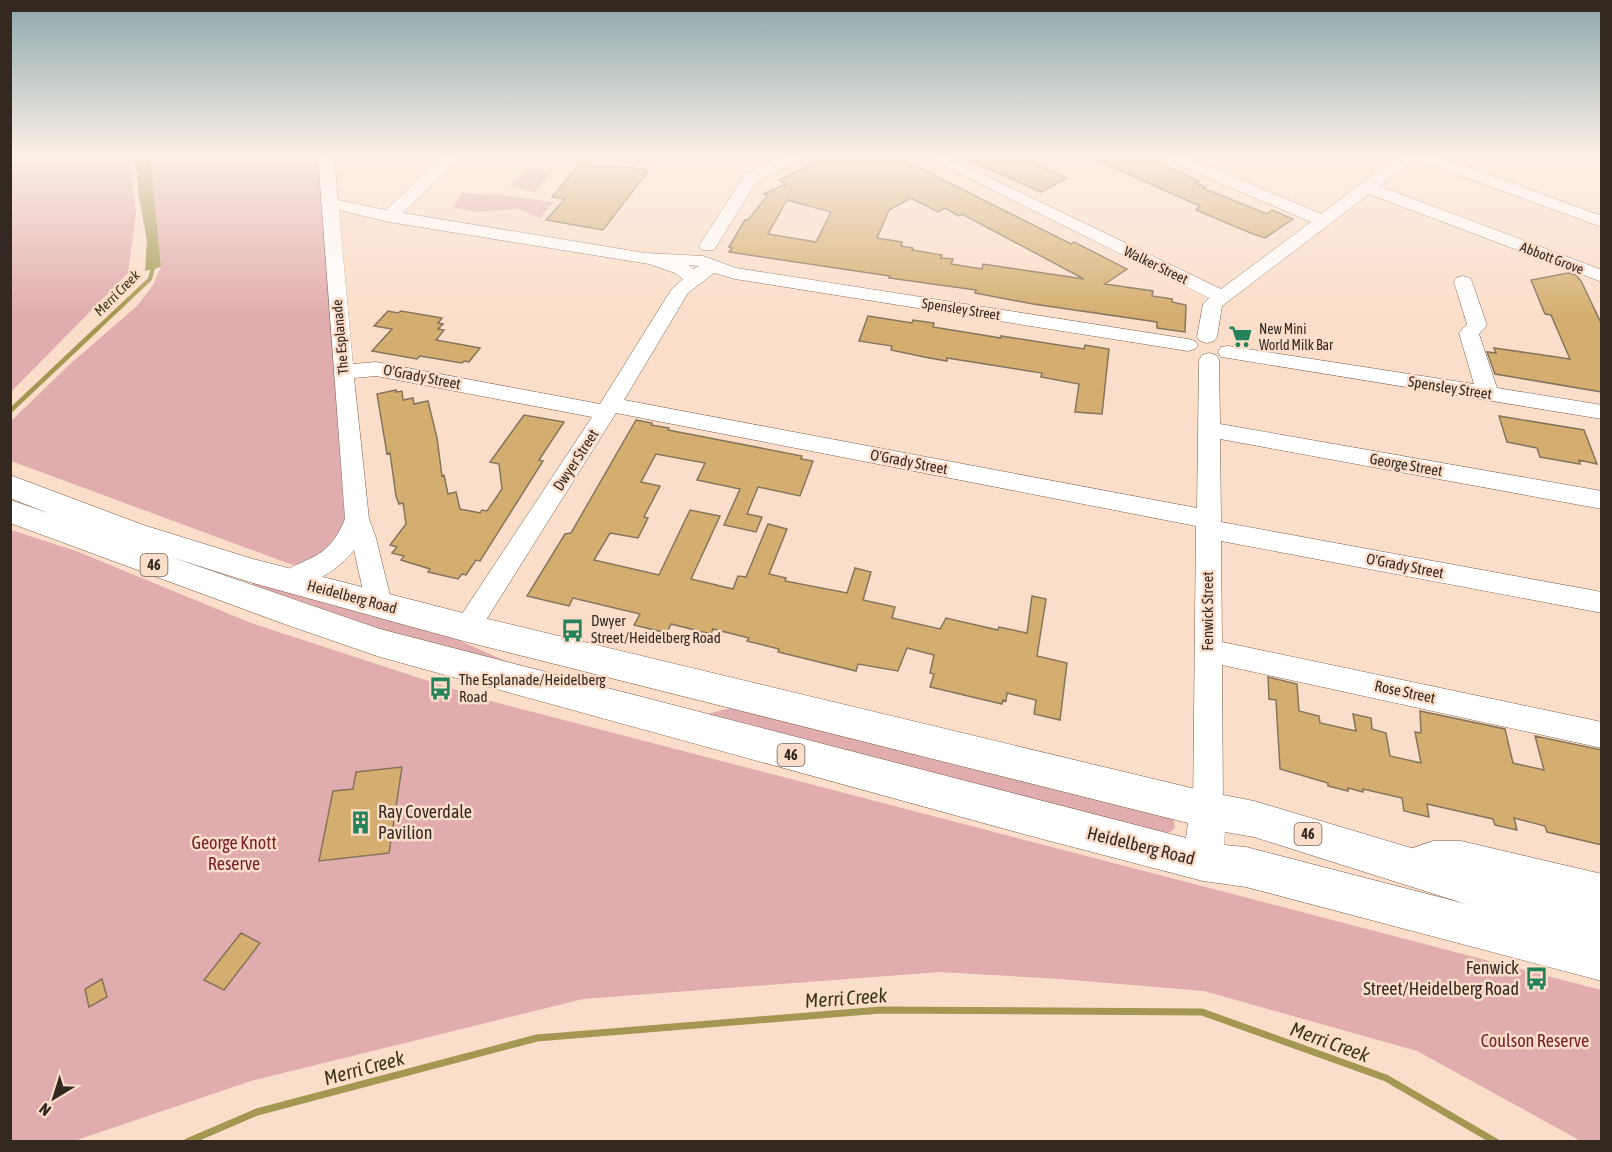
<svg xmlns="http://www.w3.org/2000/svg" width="1612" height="1152" viewBox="0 0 1612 1152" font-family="'Asap Condensed',sans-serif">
<rect width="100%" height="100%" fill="#fbdec9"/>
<path fill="#e1acad" d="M11,154H129L136,213L128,273L11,392Z
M150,154H321L347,522L328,550L301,568L11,461L10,422L69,365L137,306L153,285L161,267Z
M566,154H659L654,167Z
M526,168L552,172L535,192L509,187Z
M462,193L501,195L554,202L540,218L519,209L479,212L452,208Z
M11,530L76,551L251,623L487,700L1601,990V1141H1581L1417,1051L1204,991L1060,979L940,972L583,999L251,1081L74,1141H11Z
M253,582L449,636L508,662L373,630L251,588Z
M735,707L1171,817L1174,821L1175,828L1170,832L1160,834L707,714Z"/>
<path fill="#a39752" d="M131,154H150L161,267L145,271L147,241L138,191L137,170Z"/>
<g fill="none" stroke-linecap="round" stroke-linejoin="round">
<path stroke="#a39752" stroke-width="4" d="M97,329L150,279L154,264"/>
<path stroke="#a39752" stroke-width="4.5" d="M10,411L98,328"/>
<path stroke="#a39752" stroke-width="7" d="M187,1142L257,1112L537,1038L881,1010L1202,1012L1386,1078L1496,1142"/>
</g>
<path fill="#d4ae70" stroke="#85755b" stroke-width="1.5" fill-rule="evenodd" d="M834,154H892L1071,244L1074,242L1127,269L1105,284L1153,291L1152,296L1172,299V302L1186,305L1185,332L1157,328V322L1033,304L975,293L976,290L889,278L890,276L729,252L732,248L729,247L745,220H748L768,195L764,194L786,184L779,180ZM911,198L938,212L945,208L959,216L962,214L1084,279L983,264L982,269L951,264L953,259L941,258L942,255L912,250L913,248L901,246L902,242L877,238L889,210ZM787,200L831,212L816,242L768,234Z
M955,154H1015L1067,178L1041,192Z
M1083,154H1140L1199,181L1196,183L1205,187L1203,188L1267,214L1272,210L1293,219L1265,238L1253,234L1196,210L1200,206Z
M581,162L595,167L619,166L649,170L603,230L546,220L565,199L552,197Z
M1568,273L1576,275L1581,281L1602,325V392L1495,374L1487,352L1496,353L1494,348L1570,359L1551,315L1545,314L1531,280Z
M388,311L398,313L401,311L442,318L438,323L443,324L438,329L444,330L436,340L480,348L469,362L464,361L462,363L420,356L417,359L372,351L392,329L374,326Z
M868,316L912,323L913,320L934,323L933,327L1001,338V336L1084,349L1085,345L1109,349L1102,414L1075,412L1079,384L1041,377L1042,373L947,358V361L924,357L891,350L892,346L859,341Z
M396,390V392L402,391L403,400L413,398L414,404L428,401L437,438L442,476L444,475L448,494L456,492L460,509L480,513L482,510L487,511L502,489L499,464L490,462L524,415L564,422L539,460L543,461L480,561L476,560L466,575L462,574L458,579L428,572L430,569L401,560L404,556L392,553L397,547L390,545L406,524L403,503L399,504L396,496L390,453L387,454L377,394Z
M1499,416L1584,430L1597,464L1579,460L1580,464L1540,457L1537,448L1507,442Z
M636,420L652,423L651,425L669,428L668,430L802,456L801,459L813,461L800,496L758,487L747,514L762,517L756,532L724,525L740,489L697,480L705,463L656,454L641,482L660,486L644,517L648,518L638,538L610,533L594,560L659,575L690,510L720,516L691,579L733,589L738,576L746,577L768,524L787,529L769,574L786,578L785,581L847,593L855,568L871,572L863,600L895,607L892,618L940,629L946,618L998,630L999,627L1027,633L1032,596L1046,599L1037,656L1067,663L1060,720L1034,714L1036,700L1007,693L1006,701L1003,700L1002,704L930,687L934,674L930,673L934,655L907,648L898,671L858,664L856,671L778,652L779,649L747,641L749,638L713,629L711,634L671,624L667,633L634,625L640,614L573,598L569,606L527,596L565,534L571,533Z
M1268,677L1297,684L1299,711L1319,716L1320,723L1356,731L1353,714L1371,718L1372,729L1386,733L1390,756L1421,763L1415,732L1421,733L1420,711L1505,729L1513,763L1544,770L1535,736L1602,750V845L1547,832L1545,826L1514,818L1517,830L1495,825L1493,819L1427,804L1429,817L1404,811L1402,798L1363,789V792L1348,788V791L1328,786V783L1280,769L1276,700L1269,699Z
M402,767L389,853L319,861L333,791L353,789L356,772Z
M241,933L260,943L224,990L204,980Z
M102,979L107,997L89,1007L85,989Z"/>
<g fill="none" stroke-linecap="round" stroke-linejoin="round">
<defs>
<path id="minor" d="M318,154H334L338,200L386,210L445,154H463L403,213L645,253L703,256L736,268L1188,339L1195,341L1198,345L1195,349L1188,351L735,279L714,273L688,293L624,400L1197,508L1199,360L1202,355L1209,353L1216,355L1219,360L1220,424L1602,491V509L1220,439L1221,522L1602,592V613L1221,541L1222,642L1602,722V748L1222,665L1223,810L1219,820L1208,825L1197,820L1193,810L1196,526L616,413L476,636L467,639L458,636L454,628L458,620L592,417L376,376L354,378L369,519L376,538L392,604L388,611L379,615L370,611L366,604L354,550C339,570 314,583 290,591L281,588L277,581C285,565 310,562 324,550C334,542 340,531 345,519ZM339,210L389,222L649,264L675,273L683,279L671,290L600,404L376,362L353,364ZM689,265L699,266L693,269Z
M787,154H809L757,181L714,250H702L699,246L745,174Z
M920,154H941L1221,289L1311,222L1160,157L1158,154H1181L1321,214L1400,154H1433L1602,216V227L1415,159L1379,186L1602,270V282L1369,194L1222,306L1217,337L1214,341L1207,343L1200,341L1197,337L1203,304L1209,298Z
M1463,276L1470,278L1472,282L1487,325L1479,334L1497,388L1602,405V419L1228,358L1221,357L1218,352L1221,347L1228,346L1474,384L1459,333L1467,324L1454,282L1456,278Z
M1433,841H1461L1602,874V906L1461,873H1433L1410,880L1399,875L1394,864L1399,853Z"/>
<path id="major" d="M10,475L143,525L253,559L467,614L1208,792L1254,801L1602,905V981L1246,887L1203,881L1027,835L380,657L287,625L10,523V500L48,513L10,498ZM171,557L253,583L467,642L1188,823L1186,838L380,629ZM1225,832L1254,837L1466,904L1246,847L1224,845Z"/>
</defs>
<use href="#minor" stroke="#79604e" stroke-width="1"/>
<use href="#major" stroke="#79604e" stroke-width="1"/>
<use href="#minor" fill="#fff" fill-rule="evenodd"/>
<use href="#major" fill="#fff" fill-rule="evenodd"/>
</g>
<linearGradient id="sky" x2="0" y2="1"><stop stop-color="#8ca8ac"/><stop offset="0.49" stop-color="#fdf0e7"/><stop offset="1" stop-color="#fdf0e7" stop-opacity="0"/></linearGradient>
<rect width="1612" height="316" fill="url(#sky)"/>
<defs>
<symbol id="supermarket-bare" viewBox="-9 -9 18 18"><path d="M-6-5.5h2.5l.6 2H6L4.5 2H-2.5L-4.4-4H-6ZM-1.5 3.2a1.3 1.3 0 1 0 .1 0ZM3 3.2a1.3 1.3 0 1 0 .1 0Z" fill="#24835a" stroke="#fbdec9" stroke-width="2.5" paint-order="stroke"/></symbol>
<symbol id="bus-bare" viewBox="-9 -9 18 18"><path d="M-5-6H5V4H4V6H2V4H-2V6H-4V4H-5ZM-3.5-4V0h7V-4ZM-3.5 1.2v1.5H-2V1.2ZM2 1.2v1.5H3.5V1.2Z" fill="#24835a" stroke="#fbdec9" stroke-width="2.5" paint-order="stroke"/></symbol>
<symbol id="building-bare" viewBox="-9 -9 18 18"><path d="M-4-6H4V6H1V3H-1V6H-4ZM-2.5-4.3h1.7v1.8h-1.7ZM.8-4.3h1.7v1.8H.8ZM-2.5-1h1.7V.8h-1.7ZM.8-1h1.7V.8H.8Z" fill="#24835a" stroke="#fbdec9" stroke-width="2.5" paint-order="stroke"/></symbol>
</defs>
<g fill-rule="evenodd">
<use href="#supermarket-bare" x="1224" y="320" width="33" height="33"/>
<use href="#bus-bare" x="556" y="614" width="33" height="33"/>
<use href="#bus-bare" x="424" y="672" width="33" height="33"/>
<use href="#building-bare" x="344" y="806" width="33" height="33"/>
<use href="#bus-bare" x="1520" y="962" width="33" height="33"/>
</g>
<g text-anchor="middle" stroke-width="5" stroke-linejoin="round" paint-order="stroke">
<g font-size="14" fill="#342921" stroke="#fbdec9">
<text transform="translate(1552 258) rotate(21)" y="5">Abbott Grove</text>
<text transform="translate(1156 265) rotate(26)" y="5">Walker Street</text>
<text transform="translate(961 309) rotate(9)" y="5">Spensley Street</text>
<text transform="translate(340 337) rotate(-95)" y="5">The Esplanade</text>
</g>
<g font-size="14" font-style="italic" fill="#3a3415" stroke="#fbdec9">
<text transform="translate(117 293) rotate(-45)" y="5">Merri Creek</text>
</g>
<g font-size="14" fill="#342921" stroke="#fbdec9" text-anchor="start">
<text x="1259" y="334">New Mini<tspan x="1259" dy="16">World Milk Bar</tspan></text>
</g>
<g fill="#fbdec9" stroke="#705f53" stroke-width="1.5">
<rect x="140.5" y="554" width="27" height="22" rx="4.5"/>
<rect x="777.5" y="744" width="27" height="22" rx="4.5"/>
<rect x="1294.5" y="823" width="27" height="22" rx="4.5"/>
</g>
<g font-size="14" font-weight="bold" fill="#342921">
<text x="154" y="570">46</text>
<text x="791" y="760">46</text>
<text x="1308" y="839">46</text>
</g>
<g font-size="15" fill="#342921" stroke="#fbdec9">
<text transform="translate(422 377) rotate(11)" y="5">O'Grady Street</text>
<text transform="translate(1450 388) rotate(9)" y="5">Spensley Street</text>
<text transform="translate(576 460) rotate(-57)" y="5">Dwyer Street</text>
<text transform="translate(909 462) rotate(11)" y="5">O'Grady Street</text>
<text transform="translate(1406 465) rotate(10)" y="5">George Street</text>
<text transform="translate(1405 566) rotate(11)" y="5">O'Grady Street</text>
<text transform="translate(352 597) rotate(15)" y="5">Heidelberg Road</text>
<text transform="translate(1208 611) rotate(-90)" y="5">Fenwick Street</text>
<text transform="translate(1405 692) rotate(12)" y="5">Rose Street</text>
</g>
<g font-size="15" fill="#342921" stroke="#fbdec9" text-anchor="start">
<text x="591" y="626">Dwyer<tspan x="591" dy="17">Street/Heidelberg Road</tspan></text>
<text x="459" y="685">The Esplanade/Heidelberg<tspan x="459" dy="17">Road</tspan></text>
</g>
<g font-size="18" fill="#342921" stroke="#fbdec9" text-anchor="start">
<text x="378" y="818">Ray Coverdale<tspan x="378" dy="21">Pavilion</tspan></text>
<text x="1519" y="974" text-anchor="end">Fenwick<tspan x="1519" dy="21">Street/Heidelberg Road</tspan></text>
</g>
<g font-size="18" fill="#78202c" stroke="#fbdec9">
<text x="234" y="849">George Knott<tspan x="234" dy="21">Reserve</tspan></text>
<text x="1535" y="1047">Coulson Reserve</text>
</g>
<g font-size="18" fill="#342921" stroke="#fbdec9">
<text transform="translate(1141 846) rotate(14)" y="6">Heidelberg Road</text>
</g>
<g font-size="20" font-style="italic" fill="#3a3415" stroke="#fbdec9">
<text transform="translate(846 998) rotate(-4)" y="7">Merri Creek</text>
<text transform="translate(1330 1042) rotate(20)" y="7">Merri Creek</text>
<text transform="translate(364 1068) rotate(-15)" y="7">Merri Creek</text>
</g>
</g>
<rect width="1612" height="1152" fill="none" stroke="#342921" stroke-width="24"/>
<g transform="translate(54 1098) rotate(218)" stroke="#fbdec9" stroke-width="4.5" paint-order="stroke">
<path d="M0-4.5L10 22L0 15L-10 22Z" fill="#342921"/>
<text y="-9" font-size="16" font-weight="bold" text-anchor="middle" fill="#342921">N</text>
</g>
</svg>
